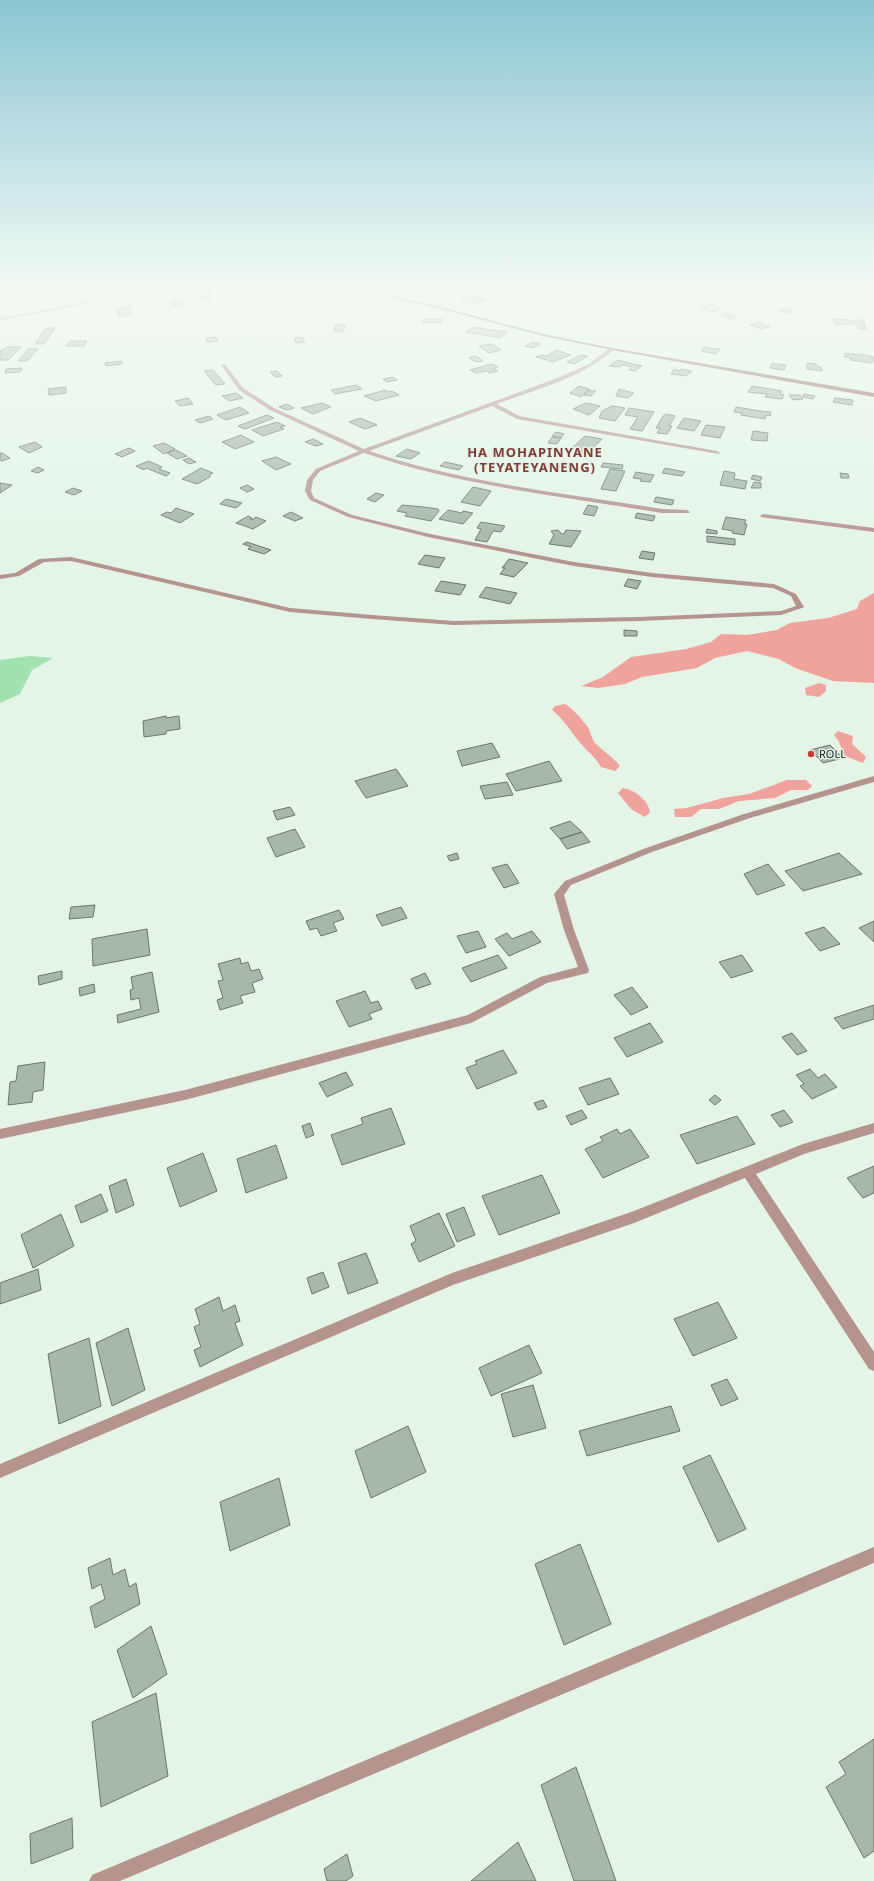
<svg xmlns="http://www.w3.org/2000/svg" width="874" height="1881" viewBox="0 0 874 1881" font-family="'Noto Sans',sans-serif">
<rect width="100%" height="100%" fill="#e4f5e7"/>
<path fill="#f0a39c" d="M874,593V683L833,681L795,668L779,659L747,651L715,658L697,668L642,677L625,684L598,688L581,686L603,677L631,657L686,649L711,642L721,634L747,635L777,630L790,623L828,618L857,609L860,601Z
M819,683L826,685V691L819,697L806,695L805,688Z
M565,704C573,709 581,718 587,726C591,731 591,740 597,745C604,752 613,757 620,766L615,771L601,767C595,756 584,749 577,739C567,726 565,721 552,710L555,706Z
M838,731L853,736L852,744L866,757L863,763L845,756L838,740L834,735Z
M787,780H806L812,786L808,790H791L775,798L739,801L719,809H701L691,817H675L674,809L687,808L723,798L749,794Z
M623,788C635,790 648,800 650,812L645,817L631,809L618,793Z"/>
<path fill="#a2e1b0" d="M30,656L53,658L32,670L20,694L0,703V660Z"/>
<path fill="#a7b7a9" stroke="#69776b" d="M37,288H67L70,289L58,293Z
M198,292H210L212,298H200Z
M469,296L486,300L479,303L462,300Z
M180,301L182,305L173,306L171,302Z
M713,304L722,310L710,312L701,306Z
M130,306L131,315L118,317L117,308Z
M783,308L793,311L789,313L778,310Z
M728,313L737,317L731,319L722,315Z
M423,319H442V323L422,322Z
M833,319L848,320L851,324H835Z
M851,320H863L865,324H859L864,325L866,329H859L857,324H853Z
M757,322L770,326L763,329L750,325Z
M336,324L345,325L343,332L334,331Z
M472,327L507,332L501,338L466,332Z
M46,328H55L44,344H35Z
M216,337L218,341L207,342L206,338Z
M302,337L305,342L296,343L294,338Z
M70,341H87L84,346H66Z
M533,342L541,344L533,348L525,346Z
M492,344L501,350L489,353L479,346Z
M6,347H21L8,360H0V351Z
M704,347L720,349L716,354L701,351Z
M28,349H38L27,361H18Z
M556,350L571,355L553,362L536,357L541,355L547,356Z
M845,353L859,355L860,354L874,357L872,363L850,360L851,358L844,357Z
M581,355L588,356L574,364L567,362Z
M475,356L479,358L483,361L476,362L469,358Z
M618,360L633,364L642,366L635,371L629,370L631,367L623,365L619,367L609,366Z
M122,361V364L106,366L105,363Z
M772,363L786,365L784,370L770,368Z
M807,363L816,364V366L821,367L822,371L807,369Z
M492,364L498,367L493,369L498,371L490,373L487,371L476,373L470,370Z
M22,368L20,372L5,373L6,369Z
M674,369L679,371L681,369L692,371L686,376L671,374Z
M213,370L225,384L216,385L204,371Z
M277,371L282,376L275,377L270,372Z
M393,377L397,380L387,382L383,379Z
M357,385L362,389L335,394L331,390Z
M579,386L589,389L581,397L570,393Z
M752,386L782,391L780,394L784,395L782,399L772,398L765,397L767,394L748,392Z
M66,387V393L49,395L48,389Z
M619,389L634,393L628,398L616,396Z
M385,390L388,392L392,391L399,395L376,401L364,396Z
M589,390L596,391L591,396L584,395Z
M236,393L243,398L229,401L222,396Z
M804,394L815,396L813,399L803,397Z
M789,395H800L803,399L793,400Z
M188,398L193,404L180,406L175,401Z
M835,398L853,400L852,405L833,402Z
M322,403L331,407L313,414L301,408Z
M586,403L600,406L589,415L573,409Z
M287,404L294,408L287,410L279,407Z
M612,406L625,408L615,421L599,418L602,411Z
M240,407L249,413L226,420L217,415Z
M736,407L760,411L771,412L770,416L766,415L765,419L741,415L742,413L734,412Z
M629,408L654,412L642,431L630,429L638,417L625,415Z
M666,414L675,416L669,426H672L667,434L657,433L660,428H656L663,416Z
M267,415L274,418L245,429L238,426Z
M209,416L213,419L200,423L195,420Z
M360,418L377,425L365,429L349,422Z
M684,418L701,421L694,431L677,428Z
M277,422L285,426L280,427L284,429L263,436L252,430Z
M706,425L725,427L720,438L701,435Z
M753,431L768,433L767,441L751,440Z
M556,432L564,434L561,438L552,436Z
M241,435L254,442L235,449L222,442Z
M585,436L602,439L588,453L571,449Z
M552,437L561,438L557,444L548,443Z
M313,439L323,444L316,446L305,442Z
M35,442L42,447L29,453L19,447Z
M164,443L175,449L164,454L153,446Z
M129,448L135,451L122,457L115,454Z
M407,449L420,453L411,459L396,456Z
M176,450L187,456L177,459L167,453Z
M0,453H2L10,458L2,461L0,460Z
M276,457L291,464L276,470L262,461Z
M189,458L196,462L189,464L183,460Z
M149,461L162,467L159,469L170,473L166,476L146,468L144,470L136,466Z
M445,462L463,466L459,470L440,466Z
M562,462L578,465L575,469L559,466Z
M603,463L623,465L622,469L601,467Z
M38,467L44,470L38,473L31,471Z
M201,468L213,473L210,474V477L197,484L182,479Z
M665,468L685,472L682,476L662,473Z
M610,469L625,471L616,491L601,489Z
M724,471L735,473L734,479L747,481L745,489L720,485Z
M636,472L654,475L650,482L640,481L641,479L633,478Z
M840,473L848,474L849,478H841Z
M753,475L762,477L760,481L751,479Z
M754,482L761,483V488H751Z
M0,483L12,485L0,493Z
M247,485L254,489L247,492L240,488Z
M473,487L491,491L480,506L461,502Z
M73,488L82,491L74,495L65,492Z
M376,493L384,495L375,502L367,499Z
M656,497L674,500L672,505L654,502Z
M226,499L242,503L236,508L220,504Z
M402,505L424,507L438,509L439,511L431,521L405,516L407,513L397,511Z
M588,505L598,507L594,516L583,514Z
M176,508L194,514L180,523L161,515L167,512L171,513Z
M448,510L462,513L463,511L473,513L463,524L439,519Z
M291,512L303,518L295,521L283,516Z
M637,513L655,516L653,521L635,518Z
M248,516L252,518L250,519L252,520L256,517L266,521L253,529L236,523Z
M726,517L746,520L744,524H747L744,535L732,533L733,531L722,529Z
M481,522L505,526L501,532L493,531L487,542L475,540L481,529L477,528Z
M707,529L717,531V534L706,533Z
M558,530L562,534H564L566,530L581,531L571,547L549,544L554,535L551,531Z
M707,536L735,539V545L707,542Z
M247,542L271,550L264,554L248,549L251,547L243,544Z
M642,551L655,553L653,560L639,558Z
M425,555L445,558L439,568L418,564Z
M509,559L528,563L514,577L500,574L505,568H502Z
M628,579L641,581L637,589L624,586Z
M441,581L466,585L460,595L435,591Z
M486,587L517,593L510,604L479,597Z
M624,630L637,631V636H624Z
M166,716V718L179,716L180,729L166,731V734L144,737L143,721Z
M492,743L500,757L462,766L457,751Z
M830,745L843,758L823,763L810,750Z
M549,761L562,781L516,791L506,774Z
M396,769L408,786L366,798L355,781Z
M507,782L513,795L485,799L480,786Z
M290,807L295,815L277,820L273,811Z
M570,821L582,832L560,839L550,828Z
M295,829L305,847L276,857L267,838Z
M582,832L590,842L567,849L560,839Z
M457,853L459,859L450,861L447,856Z
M839,853L862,874L803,891L785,871Z
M507,864L519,883L504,888L492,868Z
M768,864L785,885L757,895L744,874Z
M95,905L93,917L69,919L71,907Z
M401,907L407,918L382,926L376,915Z
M339,910L344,919L333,923L337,931L321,936L317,928L310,930L306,921Z
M874,921V942L859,928Z
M824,927L840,944L820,951L805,933Z
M147,929L150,955L93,966L92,939Z
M478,931L486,947L466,953L457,936Z
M532,931L541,942L509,956L495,939L507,933L512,939Z
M498,955L507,968L471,982L462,968Z
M742,955L753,971L731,978L719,962Z
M240,958L241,964L248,962L251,971L259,969L263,979L252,983L255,992L240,996L243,1003L220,1010L217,1000L223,998L218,981L223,980L218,964Z
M62,971V979L39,985L38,976Z
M152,972L159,1012L118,1023L117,1015L141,1009L139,998L131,1000L130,990L133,989L131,977Z
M425,973L431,984L416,989L411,979Z
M94,984L95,992L80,996L79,988Z
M632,987L648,1007L631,1015L614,995Z
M365,991L371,1003L378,1001L382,1009L369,1014L372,1019L349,1027L336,1001Z
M874,1005V1019L843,1029L834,1018Z
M650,1023L663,1042L627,1057L614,1038Z
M792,1033L807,1051L797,1055L782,1037Z
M503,1050L517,1073L477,1089L466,1068L477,1064L475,1061Z
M45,1062L43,1090L33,1092L32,1102L8,1105L10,1082L16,1081L18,1066Z
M810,1069L818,1078L825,1074L837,1087L812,1099L800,1086L804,1084L796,1075Z
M346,1072L353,1085L327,1097L319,1083Z
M610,1078L619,1094L588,1105L579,1088Z
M715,1095L721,1100L715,1105L709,1100Z
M543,1100L547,1107L538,1110L534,1103Z
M391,1108L405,1144L342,1165L331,1135L363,1124L361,1118Z
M582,1110L587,1118L571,1125L566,1116Z
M784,1110L793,1122L780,1127L771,1115Z
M737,1116L755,1144L697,1164L680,1135Z
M310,1123L314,1135L306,1138L302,1126Z
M617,1129L620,1134L630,1129L649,1157L603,1178L585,1149L603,1141L600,1137Z
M276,1145L287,1178L246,1193L237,1159Z
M203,1153L217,1191L180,1207L167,1168Z
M874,1166V1193L863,1198L847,1178Z
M542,1175L560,1213L499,1235L482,1196Z
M126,1179L134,1205L116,1213L109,1186Z
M101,1194L108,1211L81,1223L75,1206Z
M464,1207L475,1235L457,1242L446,1214Z
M439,1213L455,1246L419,1262L411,1244L416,1241L410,1226Z
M61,1214L74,1246L33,1268L21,1235Z
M366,1253L378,1283L348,1294L338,1263Z
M38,1269L41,1290L0,1304V1283Z
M323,1272L329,1287L312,1294L307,1278Z
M219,1297L223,1311L235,1305L240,1321L235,1323L243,1345L200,1367L194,1350L201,1347L194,1327L200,1324L195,1309Z
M718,1302L737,1338L693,1356L674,1319Z
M128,1328L145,1390L112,1406L96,1343Z
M89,1338L101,1406L59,1424L48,1354Z
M529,1345L542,1373L491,1396L479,1368Z
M727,1379L738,1399L721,1406L711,1385Z
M533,1385L546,1428L513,1437L501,1394Z
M671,1406L680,1431L587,1456L579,1431Z
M408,1426L426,1472L371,1498L355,1451Z
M710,1455L746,1529L718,1542L683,1467Z
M279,1478L290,1525L230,1551L220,1502Z
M580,1544L611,1624L564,1645L535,1564Z
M110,1558L113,1575L125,1569L129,1587L136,1583L140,1604L95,1628L90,1607L105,1599L101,1584L92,1589L88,1568Z
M151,1626L167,1674L133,1698L117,1650Z
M156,1693L168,1776L101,1807L92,1722Z
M874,1739V1851L864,1858L826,1787L846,1774L839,1762Z
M576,1767L616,1881H574L541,1785Z
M72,1818L73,1848L31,1864L30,1834Z
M518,1842L536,1881H471Z
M347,1854L353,1876L346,1881H327L324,1869Z"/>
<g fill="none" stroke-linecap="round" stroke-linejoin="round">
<path fill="#b5938f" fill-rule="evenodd" d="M140,288H146L61,309L0,320V318L61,307Z
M610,348L614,349C585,377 534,390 497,404L519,416L717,451L720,453L719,454L517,419L492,406L369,451C462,483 565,493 662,509L687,510L690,512L689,513H662C562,496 460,486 364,453L320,471L313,480L311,491L314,498L352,515L430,534L574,562L652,573L774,584L796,594L804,607L802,608L781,615L639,621L454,625L372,619L290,612L71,561L44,562L19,576L0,579V575L15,573L39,559L71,557L290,608L372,615L454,621L639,617L781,611L796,606L791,596L773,588L652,577L574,566L428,537L348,517L310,500L305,491L307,480L316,469L359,451L270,410L239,390L221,365L225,364L243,388L274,408L364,449L555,379L589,364Z
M763,514L874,528V532L761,517L760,516Z
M874,776V782L750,818L652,852L571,885L564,895L574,930L589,970L588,973L547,983L471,1023L185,1100L0,1139V1129L185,1090L468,1015L540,977L578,967L564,930L554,894L565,881L646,848L744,814Z
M874,1123V1133L804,1154L756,1174L874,1352V1371L869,1369L745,1178L634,1223L453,1285L0,1478V1464L452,1273L634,1211L803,1144Z
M874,1547V1563L120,1881H89L92,1875Z"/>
<path fill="#966662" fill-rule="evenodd" d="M345,288H352L438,306L543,334L612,348L874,393V397L612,350L543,336L437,308Z"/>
</g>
<linearGradient id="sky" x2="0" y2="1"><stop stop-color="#8cc6d2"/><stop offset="0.52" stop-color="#f3faf4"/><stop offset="1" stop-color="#f3faf4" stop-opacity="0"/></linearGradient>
<rect width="874" height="551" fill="url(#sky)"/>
<circle fill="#c8393a" stroke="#e4f5e7" stroke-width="1.5" cx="811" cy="754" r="4"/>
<g text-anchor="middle" stroke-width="3" stroke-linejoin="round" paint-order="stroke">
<g font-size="11" fill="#171d18" stroke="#e4f5e7" text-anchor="start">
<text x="819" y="758">ROLL</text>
</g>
<g font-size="13" font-weight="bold" letter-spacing="1" fill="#813a36" stroke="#e4f5e7">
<text x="535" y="457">HA MOHAPINYANE<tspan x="535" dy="15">(TEYATEYANENG)</tspan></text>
</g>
</g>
</svg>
